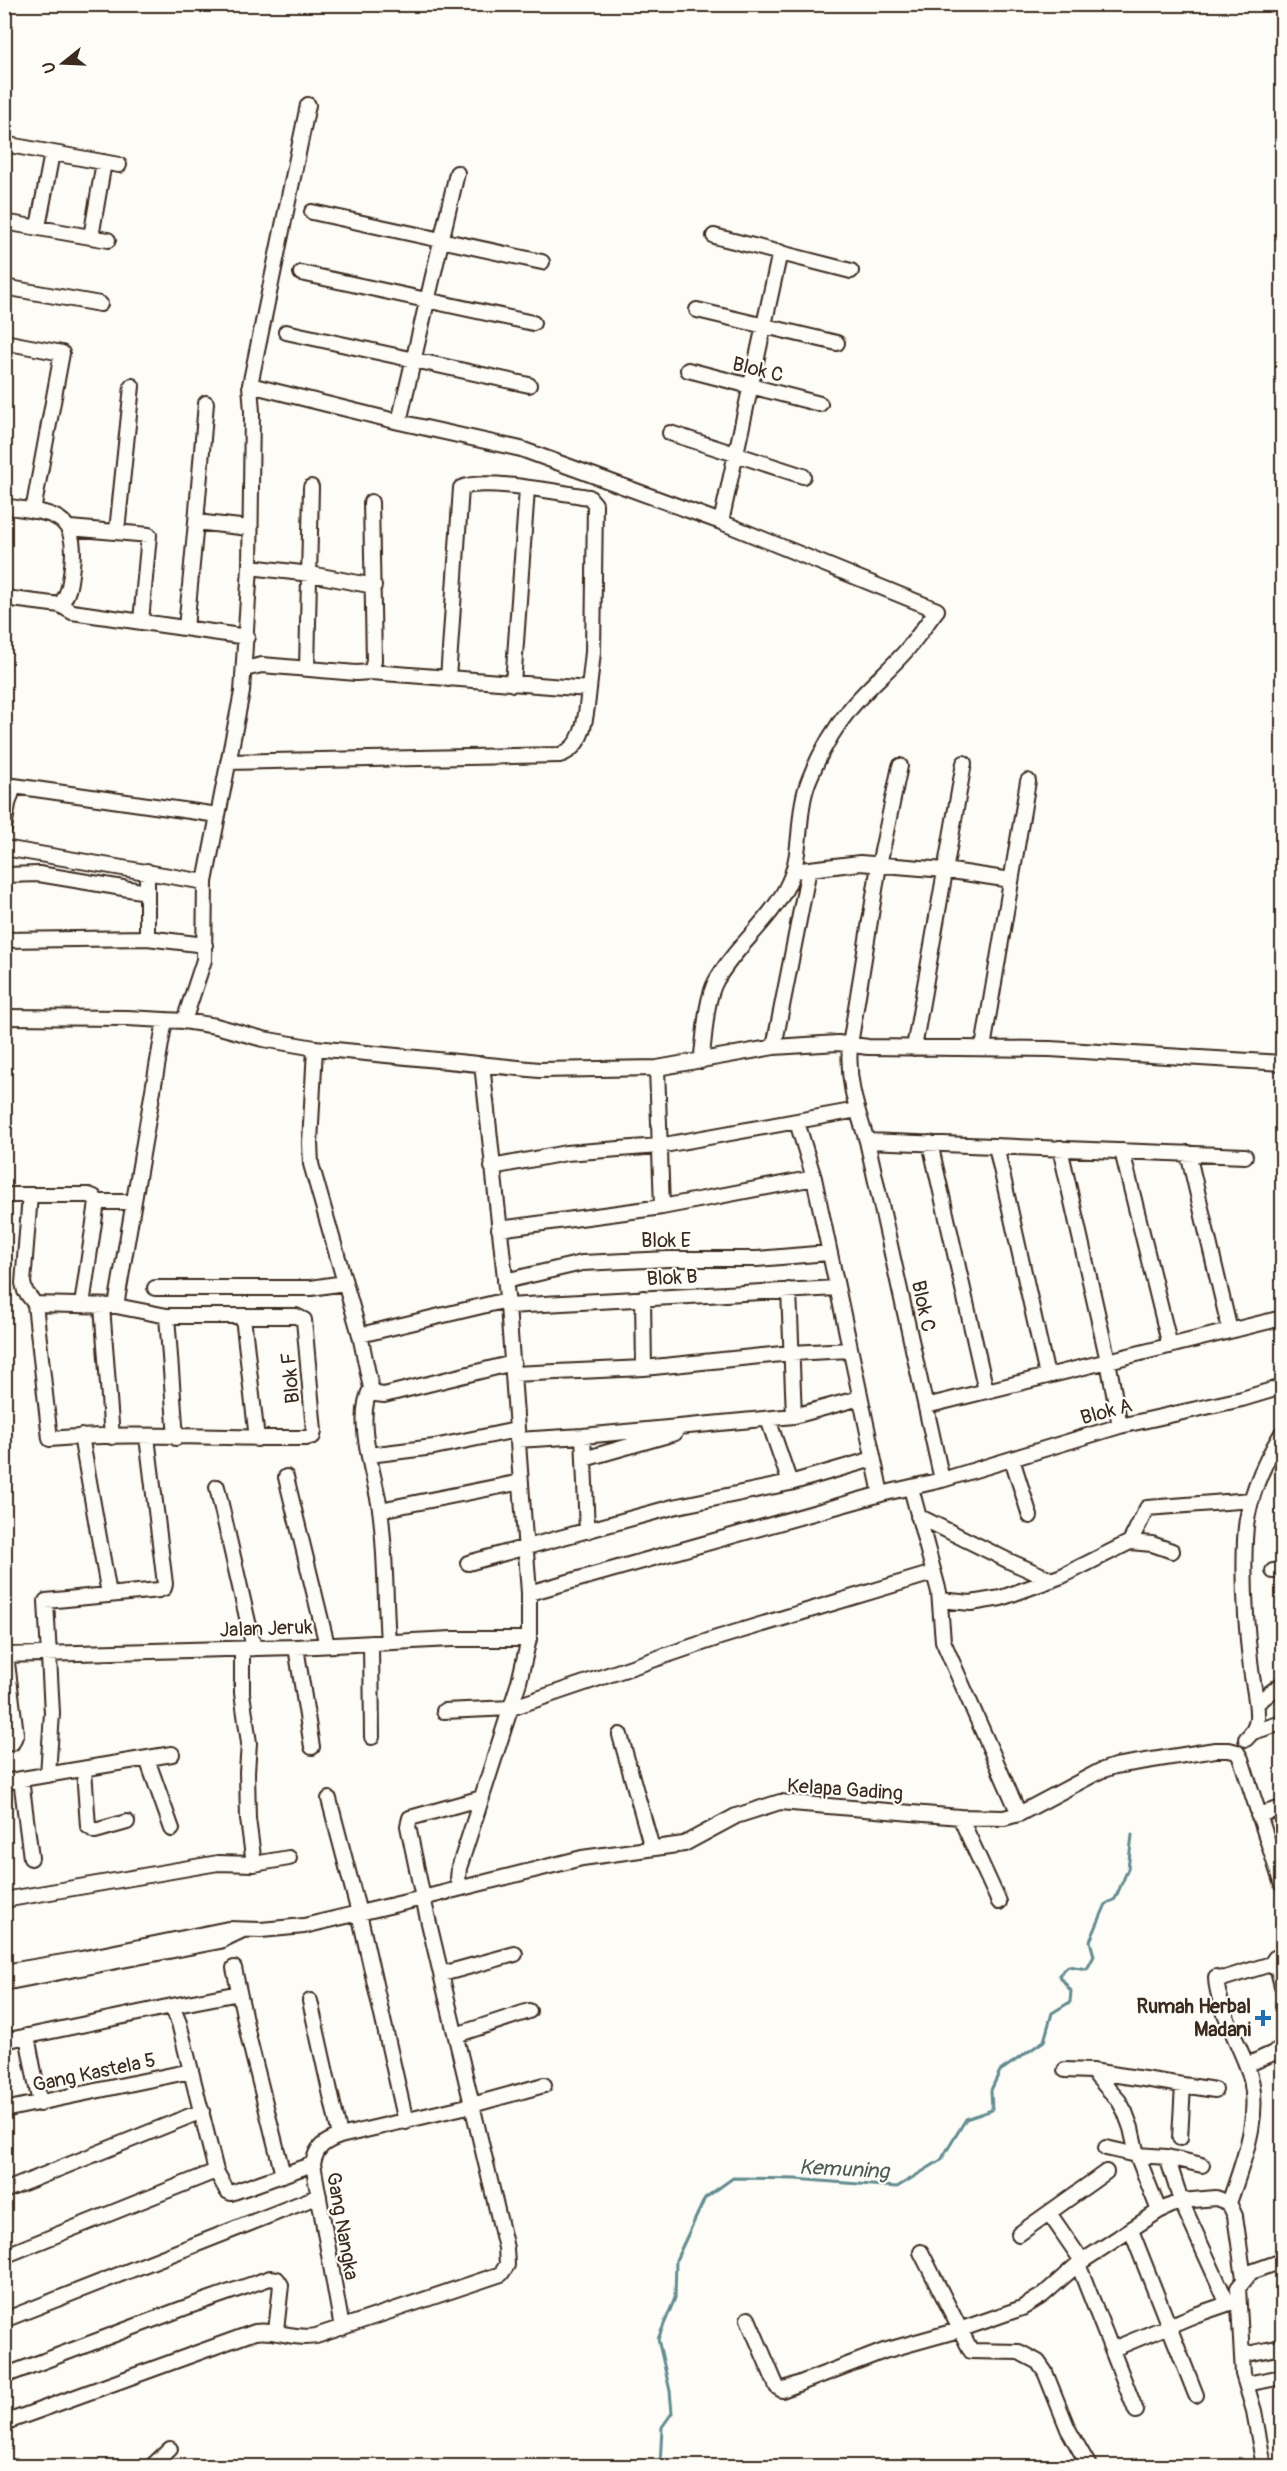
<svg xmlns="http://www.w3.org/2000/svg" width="1287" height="2471" viewBox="0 0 1287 2471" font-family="Pangolin,sans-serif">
<rect width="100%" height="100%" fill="#fdfcf7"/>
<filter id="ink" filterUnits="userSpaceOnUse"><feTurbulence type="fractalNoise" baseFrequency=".0167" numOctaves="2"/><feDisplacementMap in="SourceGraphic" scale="12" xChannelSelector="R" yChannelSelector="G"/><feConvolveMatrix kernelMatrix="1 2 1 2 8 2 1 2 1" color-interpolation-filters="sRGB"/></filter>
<g filter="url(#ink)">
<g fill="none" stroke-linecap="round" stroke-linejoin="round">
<path stroke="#638c8f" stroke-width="3" d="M660,2466L662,2427L672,2413L670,2391L658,2339L675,2298L676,2260L705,2198L733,2178L795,2179L897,2187L941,2160L966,2119L992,2110L991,2090L1000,2071L1044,2041L1052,2013L1070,2002L1071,1991L1059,1975L1068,1966L1087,1969L1094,1956L1090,1941L1106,1904L1115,1899L1128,1869L1132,1835"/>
<defs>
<path id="minor" d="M308,105L250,385L399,422L521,449L721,522L937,610C926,624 916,640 904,653C887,672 866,689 850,709C833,730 819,755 809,780C796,812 803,852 789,882C772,920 736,945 716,981C705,1001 705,1038 701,1061
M4,144L119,165
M312,212L542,262
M4,222L108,240
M38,227L52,153
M714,236L851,271
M91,237L104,162
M301,273L533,323
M4,287L100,304
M697,310L837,343
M286,332L529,385
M4,342L62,353L33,511
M688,370L820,404
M399,422L457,173
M670,433L803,476
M4,506C49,514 79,510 72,566C70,581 70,593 60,605
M196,522L206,403
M721,522L780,252
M70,528L149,535L141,621
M117,531L132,386
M250,567L310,574L374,586
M4,598L60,605L72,612L247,637
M186,628L196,522L249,528
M244,669L262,665L356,673L371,672L589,689L593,652L595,504L589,497C561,493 483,477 461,488L448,679
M307,669L311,487
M371,672L374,661L371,502
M513,684L527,489
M228,762L560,755C586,746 586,713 589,689
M900,766L879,865L850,1045C847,1082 856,1106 867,1141L942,1480
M4,829L8,804L14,786L218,815
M4,848L205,882
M793,871L860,863L945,870L1011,880
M4,875L39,874L147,892
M147,938V871
M4,940L147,938L205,945
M4,1017L127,1018L184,1021L216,1026L263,1039L315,1048L539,1070L657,1068L774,1047L838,1043L868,1047L1050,1049L1282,1063
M184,1021L204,960L205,882L242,692L250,567L252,412L250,385
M774,1047L809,869
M315,1048L310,1143L311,1164L360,1335L371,1388L376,1394L384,1395L513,1363
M914,1048L964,763
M983,1048L1028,781
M482,1064L508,1306L529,1593V1639L519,1682L459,1868L458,1879L462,1888L582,1858L684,1844L736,1816L780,1802L960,1817L1004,1818L1019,1814L1100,1771L1115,1766L1215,1750H1229L1237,1752L1241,1759L1282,1885
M657,1068L662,1207
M797,1122L814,1178L881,1494
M867,1141L1245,1156
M930,1143L986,1391
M996,1146L1047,1376
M1060,1148L1108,1361L1120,1426
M1122,1151L1170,1346
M1188,1153L1230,1331
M492,1167L566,1153L659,1146L857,1110
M4,1195H89L94,1197L97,1202
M30,1195L23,1283L25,1291L35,1304L50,1439C135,1431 221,1439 306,1438L313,1436L314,1431L304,1320L296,1316H167L116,1306L35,1304
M97,1202H133
M499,1229L662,1207L814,1178
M505,1281L582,1263L669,1259H757L828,1253
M155,1288H311L344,1283
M789,1290L794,1416
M643,1298L644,1368
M82,1305L97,1202
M102,1306L112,1437
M116,1306L165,1020
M508,1306L837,1288
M167,1316L176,1438
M243,1317L257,1439
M360,1335L507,1300
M513,1374L644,1368L791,1353L850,1350
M371,1388C354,1420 375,1475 380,1509C386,1553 385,1599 388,1642
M926,1406L1282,1318
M768,1419L790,1483
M81,1436L109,1594
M583,1436L587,1531
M517,1440L583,1436L794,1416L860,1398
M369,1455L434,1447L516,1430
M584,1459L675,1433
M1012,1459L1030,1516
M286,1477L327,1645
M217,1487L254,1648
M911,1488L939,1592L943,1641L1016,1807
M380,1510L521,1482
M918,1516L1009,1561L1052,1580
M1130,1542L1152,1544L1172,1551
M468,1563L673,1507L790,1483L873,1459
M1273,1571L1282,1570
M529,1593L881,1494L942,1480L1120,1426L1242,1399L1282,1387
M940,1600L971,1603L1001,1598L1062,1576L1130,1542L1147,1508L1252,1500
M371,1643L372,1737
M296,1647L312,1747
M242,1649V1693L249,1743L247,1772L248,1819L254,1864
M4,1655L296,1647L452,1639H529
M1257,1703L1282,1684
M444,1711L511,1708L720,1637L933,1573
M1253,1732L1282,1723
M620,1735L652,1848
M1246,1739C1252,1733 1256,1728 1257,1719C1258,1702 1253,1686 1251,1669C1246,1627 1243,1583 1245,1540C1246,1503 1263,1464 1282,1433
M4,1744L12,1743L16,1734L6,1655
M147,1759L172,1829
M84,1770L88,1826L95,1831L127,1822
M48,1775L52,1713L46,1601L159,1590L164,1588L165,1584L147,1437
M21,1779L31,1858
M4,1782L172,1754
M329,1799L359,1913L406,2122
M1258,1815L1282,1808
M960,1817L999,1902
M4,1900L218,1863L254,1864L289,1858
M1275,1958L1282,1986
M234,1968L249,2039L283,2175
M4,1972L81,1959L228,1929L261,1930L304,1926L423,1898L408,1826L410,1818L482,1798
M442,1974L515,1954
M4,1983L220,1941L241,1931
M310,2001L340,2136
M172,2006L239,1993
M456,2035L529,2011
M27,2036L40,2104
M4,2041L172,2006L179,2023L216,2171L227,2191L231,2193L313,2164
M1247,2065L1282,2049
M1065,2070L1092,2071L1119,2101L1125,2112L1131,2128L1137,2155L1159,2211
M1092,2071L1215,2090
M4,2110L191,2071
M1180,2138L1183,2085
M1106,2148L1137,2155L1167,2157L1181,2201L1227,2302
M1167,2157L1202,2165
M4,2191L202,2111
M1229,2203C1244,2160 1265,2108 1246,2064C1237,2041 1216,2000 1216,1977L1222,1979L1271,1964L1275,1958L1282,1955
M1049,2213L1082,2261
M1131,2230L1196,2395
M1019,2234L1106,2172
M921,2252L971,2351L1019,2352L1038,2362L1045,2372L1068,2429L1089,2466
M4,2256L216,2171
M1078,2264L1136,2411
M748,2319L777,2387L782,2390L884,2351L959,2330L1022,2308L1043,2295L1078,2264L1159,2211L1181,2201L1216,2198L1229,2203L1235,2216L1244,2278
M4,2320L319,2196
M342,2328L313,2164C316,2147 324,2142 340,2136L472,2105L544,2085
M1113,2349L1195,2315L1236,2301
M1242,2355L1282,2347
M4,2376L184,2308L270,2278L277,2279L281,2285L276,2331
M1246,2384L1282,2377
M4,2423L255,2332C276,2329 294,2340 316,2336L501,2274L507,2265L506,2248L423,1898L462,1888
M152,2466L170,2449
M1264,2466L1254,2411L1243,2374L1238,2288L1251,2272L1282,2261"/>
</defs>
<use href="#minor" stroke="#3b2a1e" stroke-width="18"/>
<use href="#minor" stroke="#fdfcf7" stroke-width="14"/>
</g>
</g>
<path fill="#1f6fb2" stroke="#fdfcf7" stroke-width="2" d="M1260 2009h6v6h6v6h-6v6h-6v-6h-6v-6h6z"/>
<g text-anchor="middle" stroke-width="4.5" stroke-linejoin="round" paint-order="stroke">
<g font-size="20" fill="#3b2a1e" stroke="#fdfcf7">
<text transform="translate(758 369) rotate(14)" y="7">Blok C</text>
<text x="666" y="1247">Blok E</text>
<text transform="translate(672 1277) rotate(-3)" y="7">Blok B</text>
<text transform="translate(924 1306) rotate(78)" y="7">Blok C</text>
<text transform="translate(290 1378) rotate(-95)" y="7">Blok F</text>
<text transform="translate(1106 1411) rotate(-15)" y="7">Blok A</text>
<text transform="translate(266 1628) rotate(-2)" y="7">Jalan Jeruk</text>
<text transform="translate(845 1789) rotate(4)" y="7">Kelapa Gading</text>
<text transform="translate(94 2072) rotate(-12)" y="7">Gang Kastela 5</text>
<text transform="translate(343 2226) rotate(80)" y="7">Gang Nangka</text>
</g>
<g font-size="20" font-weight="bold" fill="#3b2a1e" stroke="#fdfcf7" text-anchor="end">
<text x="1251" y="2013">Rumah Herbal<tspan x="1251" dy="23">Madani</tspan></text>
</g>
<g font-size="21" font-style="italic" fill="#4f5b56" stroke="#fdfcf7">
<text transform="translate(844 2169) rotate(3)" y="7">Kemuning</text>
</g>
</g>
<rect width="1287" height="2471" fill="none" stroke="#fdfcf7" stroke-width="24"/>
<rect x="12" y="12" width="1263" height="2447" fill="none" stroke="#3b2a1e" stroke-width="2" filter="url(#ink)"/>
<g transform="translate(63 63) rotate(252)" stroke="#fdfcf7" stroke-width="4.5" paint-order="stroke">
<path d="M0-4.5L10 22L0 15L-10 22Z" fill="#3b2a1e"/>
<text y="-9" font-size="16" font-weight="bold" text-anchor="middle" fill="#3b2a1e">U</text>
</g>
</svg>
